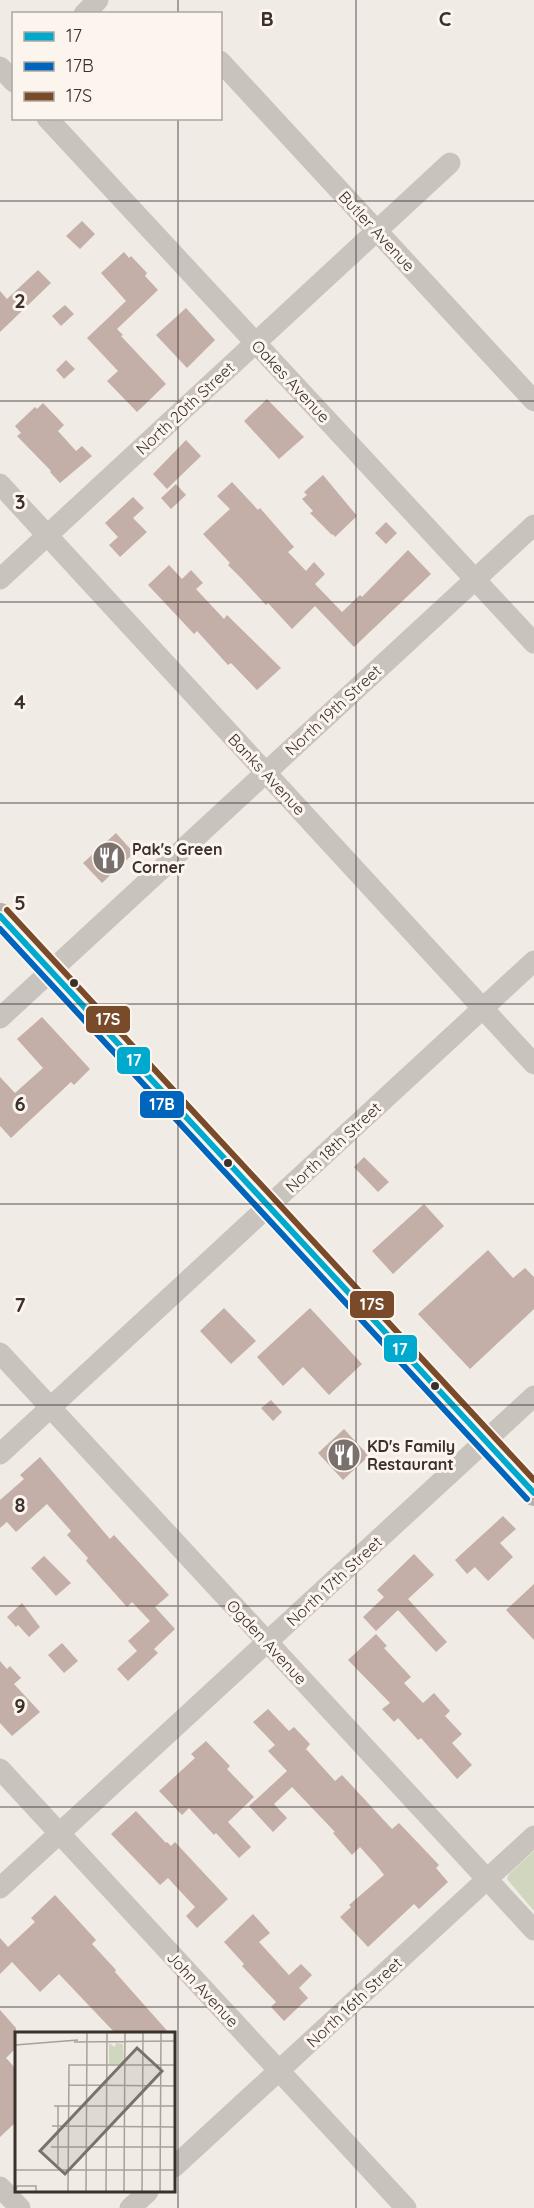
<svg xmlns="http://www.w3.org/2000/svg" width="534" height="2208" viewBox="0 0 534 2208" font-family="Quicksand,sans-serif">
<rect width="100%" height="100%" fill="#f0ebe5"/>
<path fill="#d1d6bf" d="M534,1851V1911L507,1879L509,1874Z"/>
<path fill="#c3afa7" d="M82,221L95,234L80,249L66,236Z
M124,252L129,258L131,256L147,273L145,276L158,290L117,329L123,335L121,336L166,384L137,412L107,381L118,371L87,338L126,301L101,273Z
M38,270L51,283L0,332V291L7,299Z
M65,305L74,314L61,326L52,316Z
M186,308L215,340L187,368L156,335Z
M66,360L75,369L64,379L56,370Z
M267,399L304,437L279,459L244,421Z
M43,403L64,425L58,431L76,451L82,446L92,456L60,483L50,472L51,471L17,436L21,433L15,426L35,407L37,409Z
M186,440L201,456L167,489L153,474Z
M323,475L357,516L335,537L333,534L332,535L310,513L313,511L302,499L307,495L304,492Z
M232,482L258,510L260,508L294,547L288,552L306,571L314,562L325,574L315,584L342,612L360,595L362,597L408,550L431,574L354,647L315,606L292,629L268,603L266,605L241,578L228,565L230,563L203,534L230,509L217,496Z
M176,484L186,495L171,509L161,498Z
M133,497L144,508L133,518L147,532L120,557L109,545L118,537L105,523Z
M386,522L397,533L386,544L375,533Z
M169,565L182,579L191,570L203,583L196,589L224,619L227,615L278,665L281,668L257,690L231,663L228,665L197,631L194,634L148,585Z
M116,833L134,853L102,883L83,863Z
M42,1017L90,1069L74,1085L71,1082L11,1138L0,1126V1077L15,1093L43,1068L17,1039Z
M364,1157L389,1182L378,1192L354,1167Z
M424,1204L444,1226L393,1274L372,1251Z
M488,1250L513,1278L525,1268L534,1277V1309L470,1369L418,1314Z
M224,1308L256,1341L231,1364L200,1331Z
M310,1308L362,1364L329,1395L303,1367L283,1386L257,1357Z
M271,1400L282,1412L273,1421L261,1408Z
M344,1429L369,1456L343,1480L318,1453Z
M40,1457L110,1539L114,1535L169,1595L155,1607L175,1629L154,1649L158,1653L128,1681L117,1669L137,1651L128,1641L150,1621L132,1602L127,1607L86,1561L88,1558L67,1535L71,1531L47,1504L16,1532L7,1522L0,1528V1500L24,1479L20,1475Z
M503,1516L516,1529L500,1543L513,1557L488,1581L475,1567L467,1574L455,1560Z
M414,1554L434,1575L408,1599L447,1642L436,1652L398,1610L376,1631L363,1617L384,1597L377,1590Z
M44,1556L71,1583L56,1596L31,1568Z
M534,1584V1640L506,1610Z
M22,1603L40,1627L29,1637L18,1625L16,1627L7,1617Z
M376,1634L387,1646L384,1648L411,1677L404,1683L423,1703L434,1693L450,1711L445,1716L462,1734L452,1743L472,1765L457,1779L421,1738L418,1740L398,1718L394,1722L382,1709L390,1703L348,1660Z
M62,1643L78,1661L64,1673L48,1655Z
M0,1661L7,1669L10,1666L21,1678L14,1684L40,1712L12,1736L0,1723Z
M268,1709L289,1731L294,1727L310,1744L306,1749L335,1781L342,1775L392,1829L399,1823L439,1865L436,1868L448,1882L419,1909L414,1904L368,1947L340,1917L351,1907L349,1905L384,1875L378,1867L360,1847L352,1855L333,1833L335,1832L292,1787L274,1804L287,1818L273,1832L249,1806L287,1771L268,1751L275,1745L253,1722Z
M206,1741L230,1766L227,1769L254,1797L228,1822L251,1847L239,1858L216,1833L214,1835L189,1808L182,1815L159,1791L195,1758L191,1754Z
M136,1811L166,1843L167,1842L171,1846L175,1842L228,1899L197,1928L186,1916L195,1907L168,1878L160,1885L111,1834Z
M55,1895L96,1940L92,1944L116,1970L115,1972L170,2034H116L59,1974L40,1992L12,1962L0,1974V1938L8,1947L35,1922L31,1918Z
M253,1914L270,1933L259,1942L289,1975L301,1964L312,1975L299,1988L308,1998L284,2021L271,2007L276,2002L242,1966L244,1964L224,1942Z
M0,2010L16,2028V2048L6,2058L16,2069V2122L0,2137Z"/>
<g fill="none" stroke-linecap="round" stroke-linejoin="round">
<path stroke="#c9c3be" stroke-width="21" d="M84,14L98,0
M220,61L534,401
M0,67L14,82
M47,118L534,643
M0,484L534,1064
M0,579L450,163
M0,1018L534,525
M0,1353L534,1930
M0,1454L534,961
M0,1769L406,2208
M0,1888L534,1396
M174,2167L534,1836
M0,2187L20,2208
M130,2208L148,2192"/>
<path stroke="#b8b1ad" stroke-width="26" d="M0,916L534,1493"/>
<defs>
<path id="bus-1" d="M0,916L534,1493"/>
<path id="bus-2" d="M0,929L527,1499"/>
<path id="bus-3" d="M7,910L534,1480"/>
</defs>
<use href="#bus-1" stroke="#fbf5ee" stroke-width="10"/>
<use href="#bus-2" stroke="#fbf5ee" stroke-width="10"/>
<use href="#bus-3" stroke="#fbf5ee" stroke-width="10"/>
<use href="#bus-1" stroke="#00a9ce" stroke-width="6"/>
<use href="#bus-2" stroke="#0065bd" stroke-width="6"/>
<use href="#bus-3" stroke="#7a4b2a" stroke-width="6"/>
</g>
<path fill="none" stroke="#3b302b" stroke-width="1.5" stroke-opacity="0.55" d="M178,0V14M356,0V2208M178,118V2208M0,201H534M0,401H534M0,602H534M0,803H534M0,1004H534M0,1204H534M0,1405H534M0,1606H534M0,1807H534M0,2007H534"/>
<defs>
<symbol id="restaurant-disc" viewBox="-11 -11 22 22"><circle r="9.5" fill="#7a716c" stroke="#fbf5ee"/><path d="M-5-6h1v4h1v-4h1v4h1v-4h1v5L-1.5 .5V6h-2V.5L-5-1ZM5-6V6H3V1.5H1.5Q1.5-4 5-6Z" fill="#fff"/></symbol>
</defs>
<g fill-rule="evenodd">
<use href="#restaurant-disc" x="90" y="839" width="38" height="38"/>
<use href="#restaurant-disc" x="325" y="1436" width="38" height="38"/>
</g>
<g fill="#3b302b" stroke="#fbf5ee" stroke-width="2">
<circle cx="74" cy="983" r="5"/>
<circle cx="228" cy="1163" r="5"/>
<circle cx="435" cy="1386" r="5"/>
</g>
<g text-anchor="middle" stroke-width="6" stroke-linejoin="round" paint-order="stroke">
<g font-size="16" fill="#3b302b" stroke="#fbf5ee">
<text transform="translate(377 231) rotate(47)" y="6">Butler Avenue</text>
<text transform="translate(291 381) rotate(47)" y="6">Oakes Avenue</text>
<text transform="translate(185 408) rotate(-43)" y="6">North 20th Street</text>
<text transform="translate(333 710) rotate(-43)" y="6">North 19th Street</text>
<text transform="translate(267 774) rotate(47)" y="6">Banks Avenue</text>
<text transform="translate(333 1147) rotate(-43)" y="6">North 18th Street</text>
<text transform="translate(334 1581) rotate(-43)" y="6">North 17th Street</text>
<text transform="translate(267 1642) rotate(47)" y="6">Ogden Avenue</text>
<text transform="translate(203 1989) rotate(47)" y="6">John Avenue</text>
<text transform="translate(354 2002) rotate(-43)" y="6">North 16th Street</text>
</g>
<g font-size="16" font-weight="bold" fill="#3b302b" stroke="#fbf5ee" text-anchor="start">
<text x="132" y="855">Pak's Green<tspan x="132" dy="18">Corner</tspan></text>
<text x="367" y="1452">KD's Family<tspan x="367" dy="18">Restaurant</tspan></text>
</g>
</g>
<g transform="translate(15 2032)">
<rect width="160" height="160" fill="#f0ebe5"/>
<path d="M94,11L100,15L101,11L108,12L109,32H94Z" fill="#d1d6bf"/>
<path fill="none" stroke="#a8a09b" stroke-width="1.5" d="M59,10L161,9M0,13L63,8M54,53L161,54M39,74H161M37,94L161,95M36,115H161M43,133V74M0,138H161M0,160L2,154H21V160M53,160L54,33H161M71,160L72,0M91,160L92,0M109,160L110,0M127,160L128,0M145,160L146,0"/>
<path fill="#7a716c" fill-opacity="0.15" stroke="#7a716c" stroke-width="3" d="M122,16L147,39L50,142L25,119Z"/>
<rect width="160" height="160" fill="none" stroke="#3b302b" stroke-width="3"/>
</g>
<g font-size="20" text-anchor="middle" font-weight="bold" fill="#3b302b" stroke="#fbf5ee" stroke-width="6" stroke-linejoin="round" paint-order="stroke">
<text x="267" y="26">B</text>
<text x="445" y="26">C</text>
<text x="20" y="308">2</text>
<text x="20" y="509">3</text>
<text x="20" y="709">4</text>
<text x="20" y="910">5</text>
<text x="20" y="1111">6</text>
<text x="20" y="1312">7</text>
<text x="20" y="1512">8</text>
<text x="20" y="1713">9</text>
</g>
<g stroke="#fbf5ee" stroke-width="2">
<rect x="85" y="1005" width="46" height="29" rx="6" fill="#7a4b2a"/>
<rect x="116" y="1046" width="35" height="29" rx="6" fill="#00a9ce"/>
<rect x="139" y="1090" width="46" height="29" rx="6" fill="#0065bd"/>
<rect x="349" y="1290" width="46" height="29" rx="6" fill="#7a4b2a"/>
<rect x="383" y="1334" width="35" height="29" rx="6" fill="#00a9ce"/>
</g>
<g font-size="16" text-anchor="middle" font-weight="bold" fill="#fff">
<text x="108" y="1025">17S</text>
<text x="134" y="1066">17</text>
<text x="162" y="1110">17B</text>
<text x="372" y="1310">17S</text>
<text x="400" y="1355">17</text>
</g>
<rect x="12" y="12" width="210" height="108" fill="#fbf5ee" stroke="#aea6a0" stroke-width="1.5"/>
<rect x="24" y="32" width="30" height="9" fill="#00a9ce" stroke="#aea6a0" stroke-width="1.5"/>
<text x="66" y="42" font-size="18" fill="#3b302b">17</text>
<rect x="24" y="62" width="30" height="9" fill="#0065bd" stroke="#aea6a0" stroke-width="1.5"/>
<text x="66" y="72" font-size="18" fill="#3b302b">17B</text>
<rect x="24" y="92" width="30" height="9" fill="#7a4b2a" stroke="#aea6a0" stroke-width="1.5"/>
<text x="66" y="102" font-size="18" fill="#3b302b">17S</text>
</svg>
